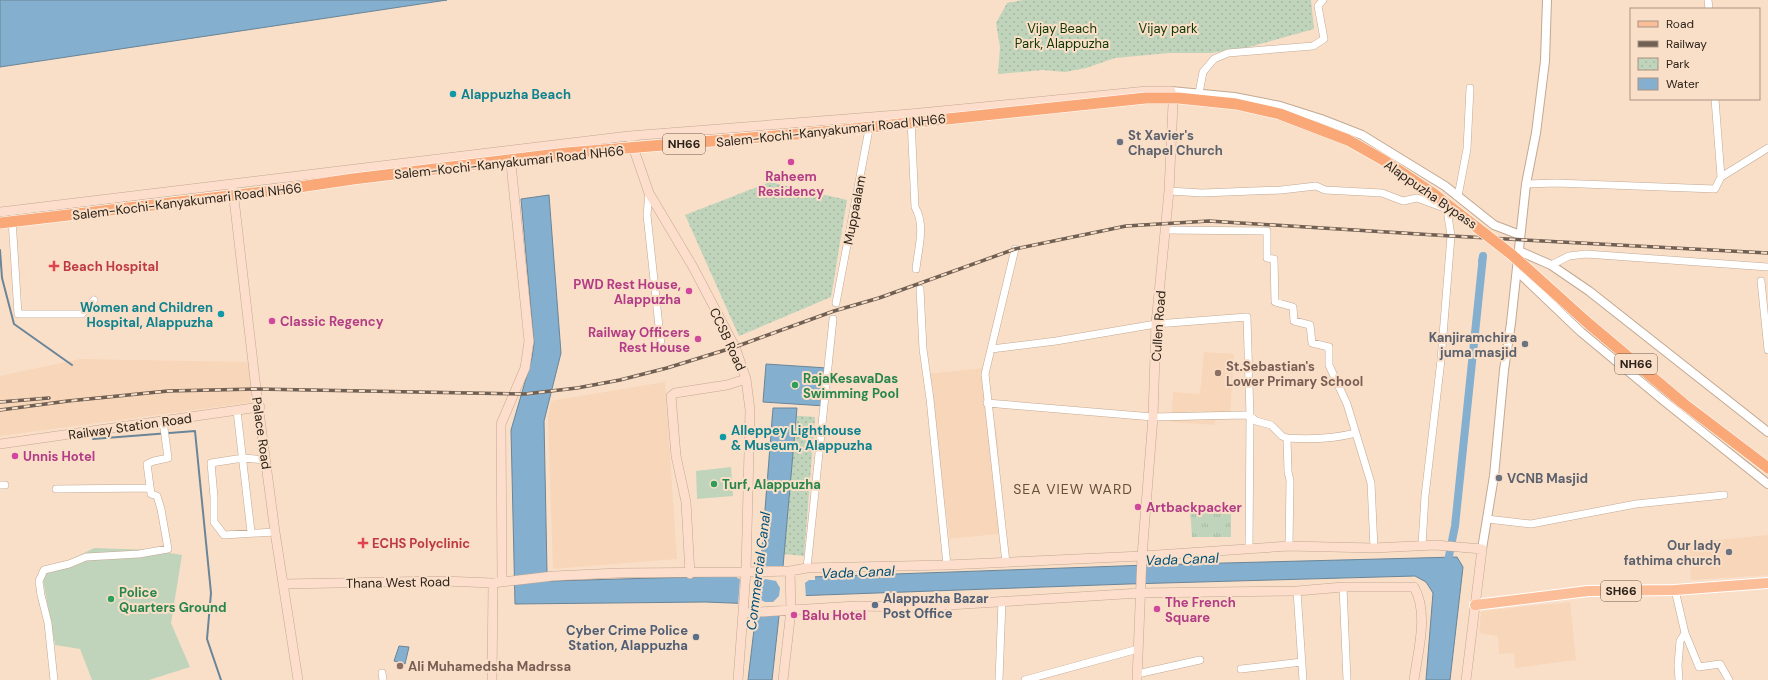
<svg xmlns="http://www.w3.org/2000/svg" width="1768" height="680" viewBox="0 0 1768 680" font-family="'DM Sans',sans-serif">
<defs>
<pattern id="grass-tufts" width="24" height="20" patternUnits="userSpaceOnUse"><rect width="24" height="20" fill="#c0d4bb"/><path d="M3 7l-1-3M5 7V3M7 7l1-3M15 17l-1-3M17 17v-4M19 17l1-3" fill="none" stroke="#a5b6a0"/></pattern>
<pattern id="park-dots" width="8" height="8" patternUnits="userSpaceOnUse"><rect width="8" height="8" fill="#c0d4bb"/><path d="M2 2h.1M6 6h.1" fill="none" stroke="#a5b6a0" stroke-width="1.8" stroke-linecap="round"/></pattern>
</defs>
<rect width="100%" height="100%" fill="#fadfc8"/>
<path fill="#f7d6b9" d="M1204,352L1234,354L1230,416L1216,415L1215,425L1171,422L1173,392L1200,394Z
M80,359L248,362L254,402L0,436V376Z
M984,368L998,439L1002,516L1006,533L950,539L927,374Z
M665,382L677,559L553,569L548,417L551,401Z
M1768,535V575L1691,580L1689,543Z
M1570,602L1576,660L1515,668L1514,653L1499,654L1498,636L1479,633L1481,611Z"/>
<path fill="url(#grass-tufts)" d="M1190,509L1231,514V537H1192Z"/>
<path fill="url(#park-dots)" d="M1023,0H1311L1314,29L1249,47L1211,53H1169L1115,58L1086,68L1065,72L1043,70L998,74L1000,47L996,23L1007,3Z
M770,182L847,200L831,297L739,336L685,215Z
M772,414L815,417L804,556L761,552Z"/>
<path fill="#c0d4bb" d="M731,467L733,496L697,499L696,471Z
M94,548L152,550L182,555L171,623L190,667L149,680H92L80,649L55,645L42,574Z"/>
<path fill="#84afce" stroke="#6a8598" d="M0,0H447L0,67Z
M549,195L561,353L544,421L547,572L550,581L760,575L773,408H797L782,578L1149,565L1457,557L1463,567L1450,680H1426L1433,593L1426,582L1415,576L1128,584L793,596L781,598L772,680H748L757,604L705,602L515,604L511,430L532,358L534,343L521,199Z
M766,364L827,368L825,406L763,402Z
M399,646L409,647L405,664L394,661Z"/>
<path fill="#fadfc8" fill-rule="evenodd" d="M759,566H784V576L815,574V580H809L805,583L806,598L783,600L782,615L754,617L755,605H738L740,579L737,578V573H758ZM765,579L776,581L780,588L779,596L773,602H765L761,600L757,594V587Z"/>
<g fill="none" stroke-linecap="round" stroke-linejoin="round">
<path stroke="#6a8598" stroke-width="2" d="M0,250L2,278L14,324L72,365
M93,439L195,431L211,593L207,639L221,680"/>
<path stroke="#84afce" stroke-width="8" d="M1447,566L1455,526L1483,256L1482,261"/>
<defs>
<path id="minor" d="M1708,0L1709,9
M1199,93L1203,72L1214,59L1228,53L1313,46L1324,39L1318,6L1323,0
M1715,99L1721,177L1768,148
M911,119L915,207C926,226 918,248 916,269
M1526,184L1556,183L1715,189L1721,177
M1169,191L1202,193L1281,190L1316,186L1325,190L1382,193L1403,201L1417,198L1447,209L1451,236L1441,360L1425,496L1422,545
M649,193L647,215L661,345
M1458,196L1467,149L1470,88
M12,219L18,314H82L94,300
M1166,230L1267,231V258L1274,259L1275,302L1293,307L1294,321L1310,325L1312,343L1329,347V365L1347,404L1371,483L1374,548
M1551,265L1569,256L1586,254L1768,267
M1761,281L1768,350
M920,289L923,349L930,399L947,565
M836,303L870,124
M991,349L1056,341L1156,324L1247,317L1250,416L1249,548
M987,403L1153,417L1245,415L1250,416L1256,421L1271,425L1282,436L1287,438L1288,472L1290,480L1289,546
M237,411L251,532
M1287,438C1312,440 1332,439 1356,433
M266,460L243,458L211,463L214,497V522L224,535L275,532
M0,485H5
M56,489L150,488
M1487,519L1531,524L1636,504L1724,495
M1006,563L985,374L1015,249
M807,568L833,319
M1343,587L1347,680
M1675,590L1685,633L1680,641L1678,665L1679,680
M1297,591L1303,680
M1685,633L1699,667L1720,664L1729,680
M1241,669L1302,662
M382,673L383,680
M1137,674L1200,660
M54,680L48,623L41,595L39,581L44,570L69,564L86,557L139,554L168,549L161,509L157,496L151,494L147,464L154,461L168,458L164,428L161,422
M999,680L1002,601
M1025,680L1138,649"/>
<path id="tertiary" d="M1171,91L1234,97L1280,106L1321,119L1362,135L1445,186L1494,225L1520,235
M1519,251L1551,265L1589,291L1768,432
M1517,271L1581,332L1664,401L1768,484
M1482,549L1494,476L1504,370L1511,323L1526,184L1536,133L1545,61L1547,0"/>
<path id="secondary" d="M631,141L649,193L693,267L735,347L746,379L750,410L746,572L738,680
M233,190L256,389L275,532L298,680
M0,212L629,136L910,114L1147,91H1171L1173,104L1169,191L1156,324L1153,417L1142,556L1137,680
M0,444L260,407
M690,574L686,502L676,456L671,396L675,393L727,385L746,379
M502,581L501,424L525,368L529,341L510,154
M283,584L443,581L493,583L553,576L619,573L746,572L790,571L807,568L947,565L1142,556L1289,546L1374,548L1435,545L1482,549L1466,680
M744,613L856,606L916,607L1140,593L1297,591L1343,587H1414C1429,613 1418,651 1414,680
M492,680L493,583
M783,680L791,610L790,571"/>
<path id="primary" d="M1475,605L1588,591L1675,590L1768,583"/>
</defs>
<use href="#minor" stroke="#c2a892" stroke-width="8"/>
<use href="#tertiary" stroke="#c2a892" stroke-width="10"/>
<use href="#secondary" stroke="#c2a892" stroke-width="10"/>
<use href="#primary" stroke="#fff" stroke-width="12"/>
<use href="#minor" stroke="#fff" stroke-width="7"/>
<use href="#tertiary" stroke="#fff" stroke-width="8"/>
<use href="#secondary" stroke="#fddecc" stroke-width="9"/>
<use href="#primary" stroke="#fbbe99" stroke-width="10"/>
<defs>
<path id="rail" d="M0,402L49,398
M0,410L68,401L168,391L256,389L525,394L577,388L620,380L667,368L735,347L834,311L879,298L1015,249L1126,226L1209,221L1451,236L1768,253"/>
</defs>
<use href="#rail" stroke="#706053" stroke-width="3.5"/>
<use href="#rail" stroke="#fadfc8" stroke-width="2" stroke-dasharray="6" stroke-linecap="butt"/>
<defs>
<path id="trunk-bridge" d="M0,223L272,191L353,179L566,153L834,131L1146,98H1178L1236,104L1280,114L1348,140L1385,161L1434,194L1511,254L1589,324L1684,404L1768,468"/>
</defs>
<use href="#trunk-bridge" stroke="#fff" stroke-width="12" stroke-linecap="butt"/>
<use href="#trunk-bridge" stroke="#faa877" stroke-width="11"/>
</g>
<g fill="#0f9aa8" stroke="#fadfc8" stroke-width="1.5">
<circle cx="453" cy="94" r="4"/>
<circle cx="221" cy="314" r="4"/>
<circle cx="723" cy="437" r="4"/>
</g>
<g fill="#6b7280" stroke="#fadfc8" stroke-width="1.5">
<circle cx="1120" cy="142" r="4"/>
<circle cx="1525" cy="344" r="4"/>
<circle cx="1499" cy="478" r="4"/>
<circle cx="1729" cy="552" r="4"/>
</g>
<g fill="#d1479c" stroke="#fadfc8" stroke-width="1.5">
<circle cx="791" cy="162" r="4"/>
<circle cx="689" cy="291" r="4"/>
<circle cx="272" cy="321" r="4"/>
<circle cx="698" cy="339" r="4"/>
<circle cx="15" cy="456" r="4"/>
<circle cx="1138" cy="507" r="4"/>
<circle cx="1157" cy="609" r="4"/>
<circle cx="794" cy="615" r="4"/>
</g>
<g fill="#e0444e" stroke="#fadfc8" stroke-width="1.5">
<path d="M52 260h4v4h4v4h-4v4h-4v-4h-4v-4h4z"/>
<path d="M361 537h4v4h4v4h-4v4h-4v-4h-4v-4h4z"/>
</g>
<g fill="#8d6e63" stroke="#fadfc8" stroke-width="1.5">
<circle cx="1218" cy="373" r="4"/>
<circle cx="400" cy="666" r="4"/>
</g>
<g fill="#2e9e5b" stroke="#fadfc8" stroke-width="1.5">
<circle cx="795" cy="385" r="4"/>
<circle cx="714" cy="484" r="4"/>
<circle cx="111" cy="599" r="4"/>
</g>
<g fill="#5c6f8a" stroke="#fadfc8" stroke-width="1.5">
<circle cx="875" cy="605" r="4"/>
<circle cx="696" cy="637" r="4"/>
</g>
<g text-anchor="middle" stroke-width="4" stroke-linejoin="round" paint-order="stroke">
<g fill="#fadfc8" stroke="#6a5b4e" stroke-width="1">
<rect x="663" y="134" width="42" height="20" rx="3"/>
<rect x="1615" y="354" width="42" height="20" rx="3"/>
<rect x="1601" y="581" width="40" height="20" rx="3"/>
</g>
<g font-size="12" font-weight="bold" fill="#2c2219">
<text x="684" y="148">NH66</text>
<text x="1636" y="368">NH66</text>
<text x="1621" y="595">SH66</text>
</g>
<g font-size="13" fill="#0d3700" stroke="#fadfc8">
<text x="1062" y="33">Vijay Beach<tspan x="1062" dy="15">Park, Alappuzha</tspan></text>
<text x="1168" y="33">Vijay park</text>
</g>
<g font-size="13" font-weight="bold" fill="#0d838f" stroke="#fadfc8" text-anchor="start">
<text x="461" y="99">Alappuzha Beach</text>
<text x="213" y="312" text-anchor="end">Women and Children<tspan x="213" dy="15">Hospital, Alappuzha</tspan></text>
<text x="731" y="435">Alleppey Lighthouse<tspan x="731" dy="15">&amp; Museum, Alappuzha</tspan></text>
</g>
<g font-size="13" fill="#2c2219" stroke="#fadfc8">
<text transform="translate(831 130) rotate(-6)" y="5">Salem-Kochi-Kanyakumari Road NH66</text>
<text transform="translate(509 162) rotate(-6)" y="5">Salem-Kochi-Kanyakumari Road NH66</text>
<text transform="translate(1431 194) rotate(35)" y="5">Alappuzha Bypass</text>
<text transform="translate(187 201) rotate(-7)" y="5">Salem-Kochi-Kanyakumari Road NH66</text>
<text transform="translate(854 210) rotate(-79)" y="5">Muppaalam</text>
<text transform="translate(1158 326) rotate(-86)" y="5">Cullen Road</text>
<text transform="translate(728 339) rotate(65)" y="5">CCSB Road</text>
<text transform="translate(130 426) rotate(-8)" y="5">Railway Station Road</text>
<text transform="translate(262 433) rotate(82)" y="5">Palace Road</text>
<text transform="translate(398 582) rotate(-1)" y="5">Thana West Road</text>
</g>
<g font-size="13" font-weight="bold" fill="#5b616d" stroke="#fadfc8" text-anchor="start">
<text x="1128" y="140">St Xavier's<tspan x="1128" dy="15">Chapel Church</tspan></text>
<text x="1517" y="342" text-anchor="end">Kanjiramchira<tspan x="1517" dy="15">juma masjid</tspan></text>
<text x="1507" y="483">VCNB Masjid</text>
<text x="1721" y="550" text-anchor="end">Our lady<tspan x="1721" dy="15">fathima church</tspan></text>
</g>
<g font-size="13" font-weight="bold" fill="#b23c85" stroke="#fadfc8" text-anchor="start">
<text x="791" y="181" text-anchor="middle">Raheem<tspan x="791" dy="15">Residency</tspan></text>
<text x="681" y="289" text-anchor="end">PWD Rest House,<tspan x="681" dy="15">Alappuzha</tspan></text>
<text x="280" y="326">Classic Regency</text>
<text x="690" y="337" text-anchor="end">Railway Officers<tspan x="690" dy="15">Rest House</tspan></text>
<text x="23" y="461">Unnis Hotel</text>
<text x="1146" y="512">Artbackpacker</text>
<text x="1165" y="607">The French<tspan x="1165" dy="15">Square</tspan></text>
<text x="802" y="620">Balu Hotel</text>
</g>
<g font-size="13" font-weight="bold" fill="#be3a42" stroke="#fadfc8" text-anchor="start">
<text x="63" y="271">Beach Hospital</text>
<text x="372" y="548">ECHS Polyclinic</text>
</g>
<g font-size="13" font-weight="bold" fill="#785e54" stroke="#fadfc8" text-anchor="start">
<text x="1226" y="371">St.Sebastian's<tspan x="1226" dy="15">Lower Primary School</tspan></text>
<text x="408" y="671">Ali Muhamedsha Madrssa</text>
</g>
<g font-size="13" font-weight="bold" fill="#27864d" stroke="#fadfc8" text-anchor="start">
<text x="803" y="383">RajaKesavaDas<tspan x="803" dy="15">Swimming Pool</tspan></text>
<text x="722" y="489">Turf, Alappuzha</text>
<text x="119" y="597">Police<tspan x="119" dy="15">Quarters Ground</tspan></text>
</g>
<g font-size="13" font-weight="bold" fill="#4e5e75" stroke="#fadfc8" text-anchor="start">
<text x="883" y="603">Alappuzha Bazar<tspan x="883" dy="15">Post Office</tspan></text>
<text x="688" y="635" text-anchor="end">Cyber Crime Police<tspan x="688" dy="15">Station, Alappuzha</tspan></text>
</g>
<g font-size="14" letter-spacing="1" fill="#67503d" stroke="#fadfc8">
<text x="1073" y="494">SEA VIEW WARD</text>
</g>
<g font-size="14" font-style="italic" fill="#015079" stroke="#fadfc8">
<text transform="translate(1182 559) rotate(-2)" y="5">Vada Canal</text>
<text transform="translate(758 571) rotate(-83)" y="5">Commercial Canal</text>
<text transform="translate(858 572) rotate(-2)" y="5">Vada Canal</text>
</g>
</g>
<rect x="1630" y="8" width="130" height="92" fill="#fadfc8" stroke="#a89382"/>
<rect x="1638" y="21" width="20" height="6" fill="#fbbe99" stroke="#a89382"/>
<text x="1666" y="28" font-size="12" fill="#2c2219">Road</text>
<rect x="1638" y="41" width="20" height="6" fill="#706053" stroke="#a89382"/>
<text x="1666" y="48" font-size="12" fill="#2c2219">Railway</text>
<rect x="1638" y="58" width="20" height="12" fill="url(#park-dots)" stroke="#a89382"/>
<text x="1666" y="68" font-size="12" fill="#2c2219">Park</text>
<rect x="1638" y="78" width="20" height="12" fill="#84afce" stroke="#a89382"/>
<text x="1666" y="88" font-size="12" fill="#2c2219">Water</text>
</svg>
